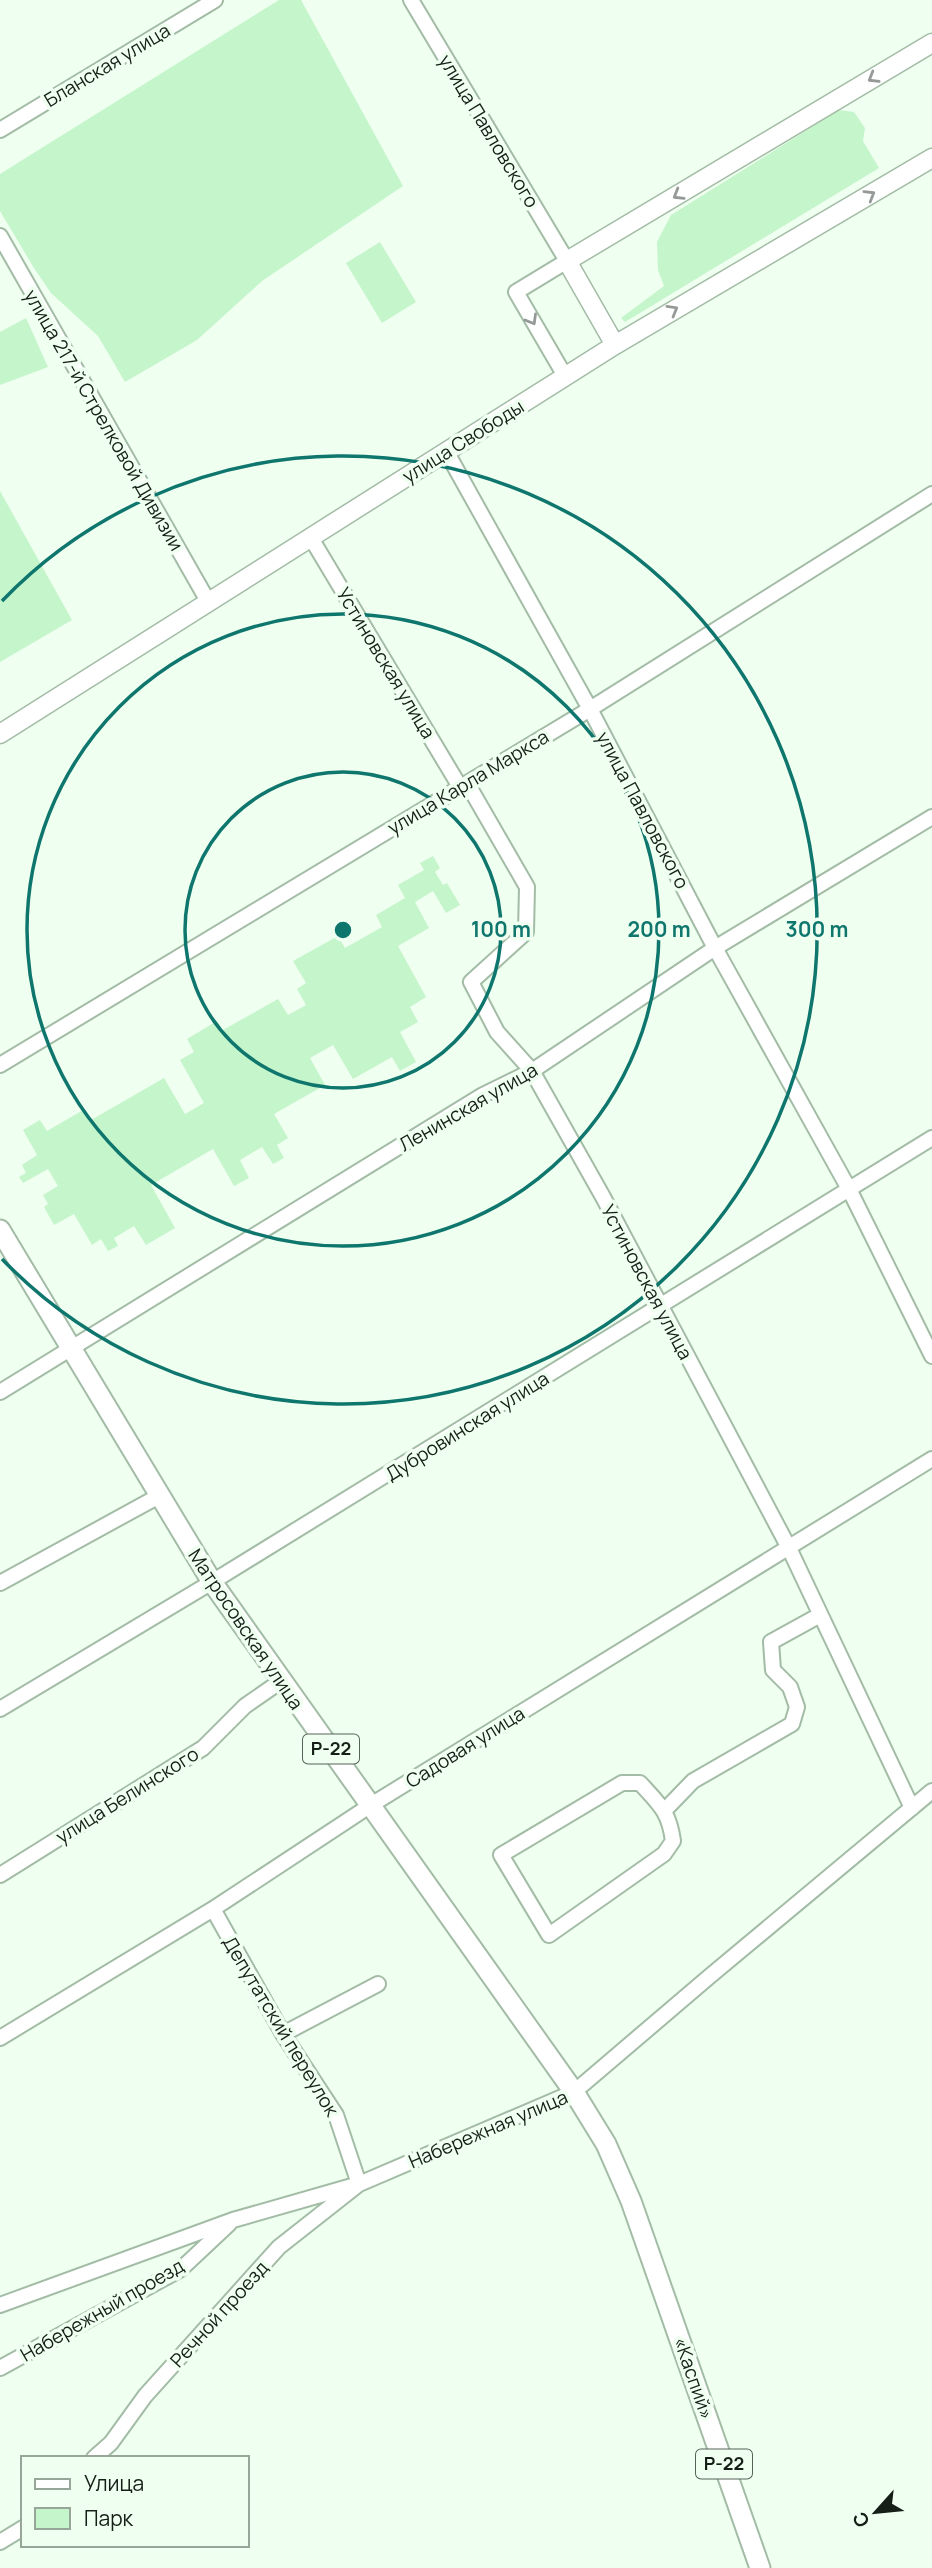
<svg xmlns="http://www.w3.org/2000/svg" width="932" height="2568" viewBox="0 0 932 2568" font-family="Manrope,sans-serif">
<rect width="100%" height="100%" fill="#effff0"/>
<path fill="#c5f5cb" d="M279,0H301L403,186L262,281L197,340L125,382L98,336L51,293L34,268L0,211V174Z
M839,110L854,112L865,128L863,141L879,168L625,322L621,318L664,286L658,270L657,242L671,215Z
M380,242L416,302L382,323L346,263Z
M26,318L48,367L0,385V332Z
M0,491L72,620L0,662Z
M433,856L440,868L435,872L443,885L447,883L460,905L446,913L433,891L415,902L429,928L398,946L426,997L410,1007L418,1022L400,1032L416,1062L400,1071L392,1057L353,1079L333,1045L310,1058L325,1085L274,1114L288,1138L277,1145L284,1158L273,1164L262,1147L240,1160L249,1178L234,1186L213,1149L151,1185L175,1228L146,1245L134,1226L114,1238L118,1246L108,1251L101,1239L92,1245L74,1214L54,1225L44,1207L48,1204L43,1195L58,1186L48,1169L23,1183L19,1177L26,1173L22,1165L37,1155L23,1130L40,1120L47,1131L85,1109L91,1120L164,1078L185,1114L204,1103L180,1060L194,1052L187,1039L217,1021L223,1030L278,999L288,1015L306,1005L297,989L306,983L293,961L338,936L345,948L382,927L376,915L405,898L398,885L424,870L420,863Z"/>
<g fill="none" stroke-linecap="round" stroke-linejoin="round">
<defs>
<path id="minor" d="M411,0L567,261L516,292L565,376
M0,130L215,0
M0,236L209,603
M446,451L590,709L715,948L849,1189L932,1356
M311,538L460,787
M467,783L527,887L526,932L471,982L497,1032L532,1071L603,1197L789,1548L912,1808
M0,1065L590,709L932,494
M0,1392L483,1095L532,1071L715,948L932,817
M0,1583L159,1496
M0,1709L212,1582L932,1138
M622,1783H640C659,1804 669,1811 673,1841L664,1854L549,1935L501,1855Z
M665,1810L693,1781L792,1724L797,1707L790,1687L773,1670L771,1642L820,1615
M0,1875L203,1748L245,1706L281,1681
M283,2034L378,1984
M0,2038L213,1909L371,1805L932,1459
M0,2305L233,2220L359,2184L574,2092L710,1976L932,1791
M0,2368L181,2269L229,2224
M94,2458L111,2443L145,2396L279,2247L359,2184L336,2115L283,2034L213,1909
M0,2542L23,2528"/>
<path id="major" d="M615,345L567,261L932,43
M0,734L615,345L932,158"/>
<path id="highway" d="M0,1230L212,1582L574,2092L606,2144L631,2201L760,2568"/>
</defs>
<use href="#minor" stroke="#a3bca6" stroke-width="18"/>
<use href="#major" stroke="#a3bca6" stroke-width="21"/>
<use href="#highway" stroke="#a3bca6" stroke-width="23"/>
<use href="#minor" stroke="#fff" stroke-width="14"/>
<use href="#major" stroke="#fff" stroke-width="18"/>
<use href="#highway" stroke="#fff" stroke-width="19"/>
</g>
<defs><path id="oneway-chevron" d="M-2-3.5L2.5 0L-2 3.5" fill="none" stroke-width="1.6" stroke-linecap="round" stroke-linejoin="round" transform="scale(1.75)"/></defs>
<g stroke="#969a97">
<use href="#oneway-chevron" transform="translate(873 78) rotate(149)"/>
<use href="#oneway-chevron" transform="translate(678 195) rotate(149)"/>
<use href="#oneway-chevron" transform="translate(870 195) rotate(-31)"/>
<use href="#oneway-chevron" transform="translate(673 310) rotate(-30)"/>
<use href="#oneway-chevron" transform="translate(532 320) rotate(60)"/>
</g>
<g fill="none" stroke="#0f766e" stroke-width="3.5">
<circle cx="343" cy="930" r="158"/>
<circle cx="343" cy="930" r="316"/>
<path d="M2 601A474 474 0 1 1 2 1259"/>
</g>
<g text-anchor="middle" stroke-width="7" stroke-linejoin="round" paint-order="stroke">
<g fill="#effff0" stroke="#576258" stroke-width="2">
<rect x="303" y="1734.5" width="56" height="29" rx="5"/>
<rect x="696" y="2449.5" width="56" height="29" rx="5"/>
</g>
<g font-size="18" font-weight="bold" fill="#161f17">
<text x="331" y="1755">Р-22</text>
<text x="724" y="2470">Р-22</text>
</g>
<g font-size="19" fill="#161f17" stroke="#effff0">
<text transform="translate(107 65) rotate(-31)" y="7">Бланская улица</text>
<text transform="translate(489 131) rotate(59)" y="7">улица Павловского</text>
<text transform="translate(104 420) rotate(60)" y="7">улица 217-й Стрелковой Дивизии</text>
<text transform="translate(463 441) rotate(-32)" y="7">улица Свободы</text>
<text transform="translate(386 663) rotate(59)" y="7">Устиновская улица</text>
<text transform="translate(468 782) rotate(-31)" y="7">улица Карла Маркса</text>
<text transform="translate(643 810) rotate(62)" y="7">улица Павловского</text>
<text transform="translate(468 1107) rotate(-30)" y="7">Ленинская улица</text>
<text transform="translate(647 1282) rotate(62)" y="7">Устиновская улица</text>
<text transform="translate(467 1426) rotate(-32)" y="7">Дубровинская улица</text>
<text transform="translate(246 1629) rotate(56)" y="7">Матросовская улица</text>
<text transform="translate(465 1747) rotate(-32)" y="7">Садовая улица</text>
<text transform="translate(127 1795) rotate(-32)" y="7">улица Белинского</text>
<text transform="translate(281 2026) rotate(59)" y="7">Депутатский переулок</text>
<text transform="translate(488 2129) rotate(-23)" y="7">Набережная улица</text>
<text transform="translate(102 2310) rotate(-30)" y="7">Набережный проезд</text>
<text transform="translate(219 2314) rotate(-48)" y="7">Речной проезд</text>
<text transform="translate(694 2378) rotate(71)" y="7">«Каспий»</text>
</g>
</g>
<circle cx="343" cy="930" r="10" fill="#0f766e" stroke="#effff0" stroke-width="3.5"/>
<g font-size="21" text-anchor="middle" font-weight="bold" fill="#0f766e" stroke="#effff0" stroke-width="7" stroke-linejoin="round" paint-order="stroke">
<text x="501" y="937">100 m</text>
<text x="659" y="937">200 m</text>
<text x="817" y="937">300 m</text>
</g>
<rect x="21" y="2456" width="228" height="91" fill="#effff0" stroke="#98a599" stroke-width="2"/>
<rect x="35" y="2479" width="35" height="10" fill="#ffffff" stroke="#98a599" stroke-width="2"/>
<text x="84" y="2491" font-size="21" fill="#161f17">Улица</text>
<rect x="35" y="2508" width="35" height="21" fill="#c5f5cb" stroke="#98a599" stroke-width="2"/>
<text x="84" y="2526" font-size="21" fill="#161f17">Парк</text>
<g transform="translate(876 2512) rotate(243)" stroke="#effff0" stroke-width="5" paint-order="stroke">
<path d="M0-5L12 26L0 18L-12 26Z" fill="#161f17"/>
<text y="-10" font-size="19" font-weight="bold" text-anchor="middle" fill="#161f17">С</text>
</g>
</svg>
